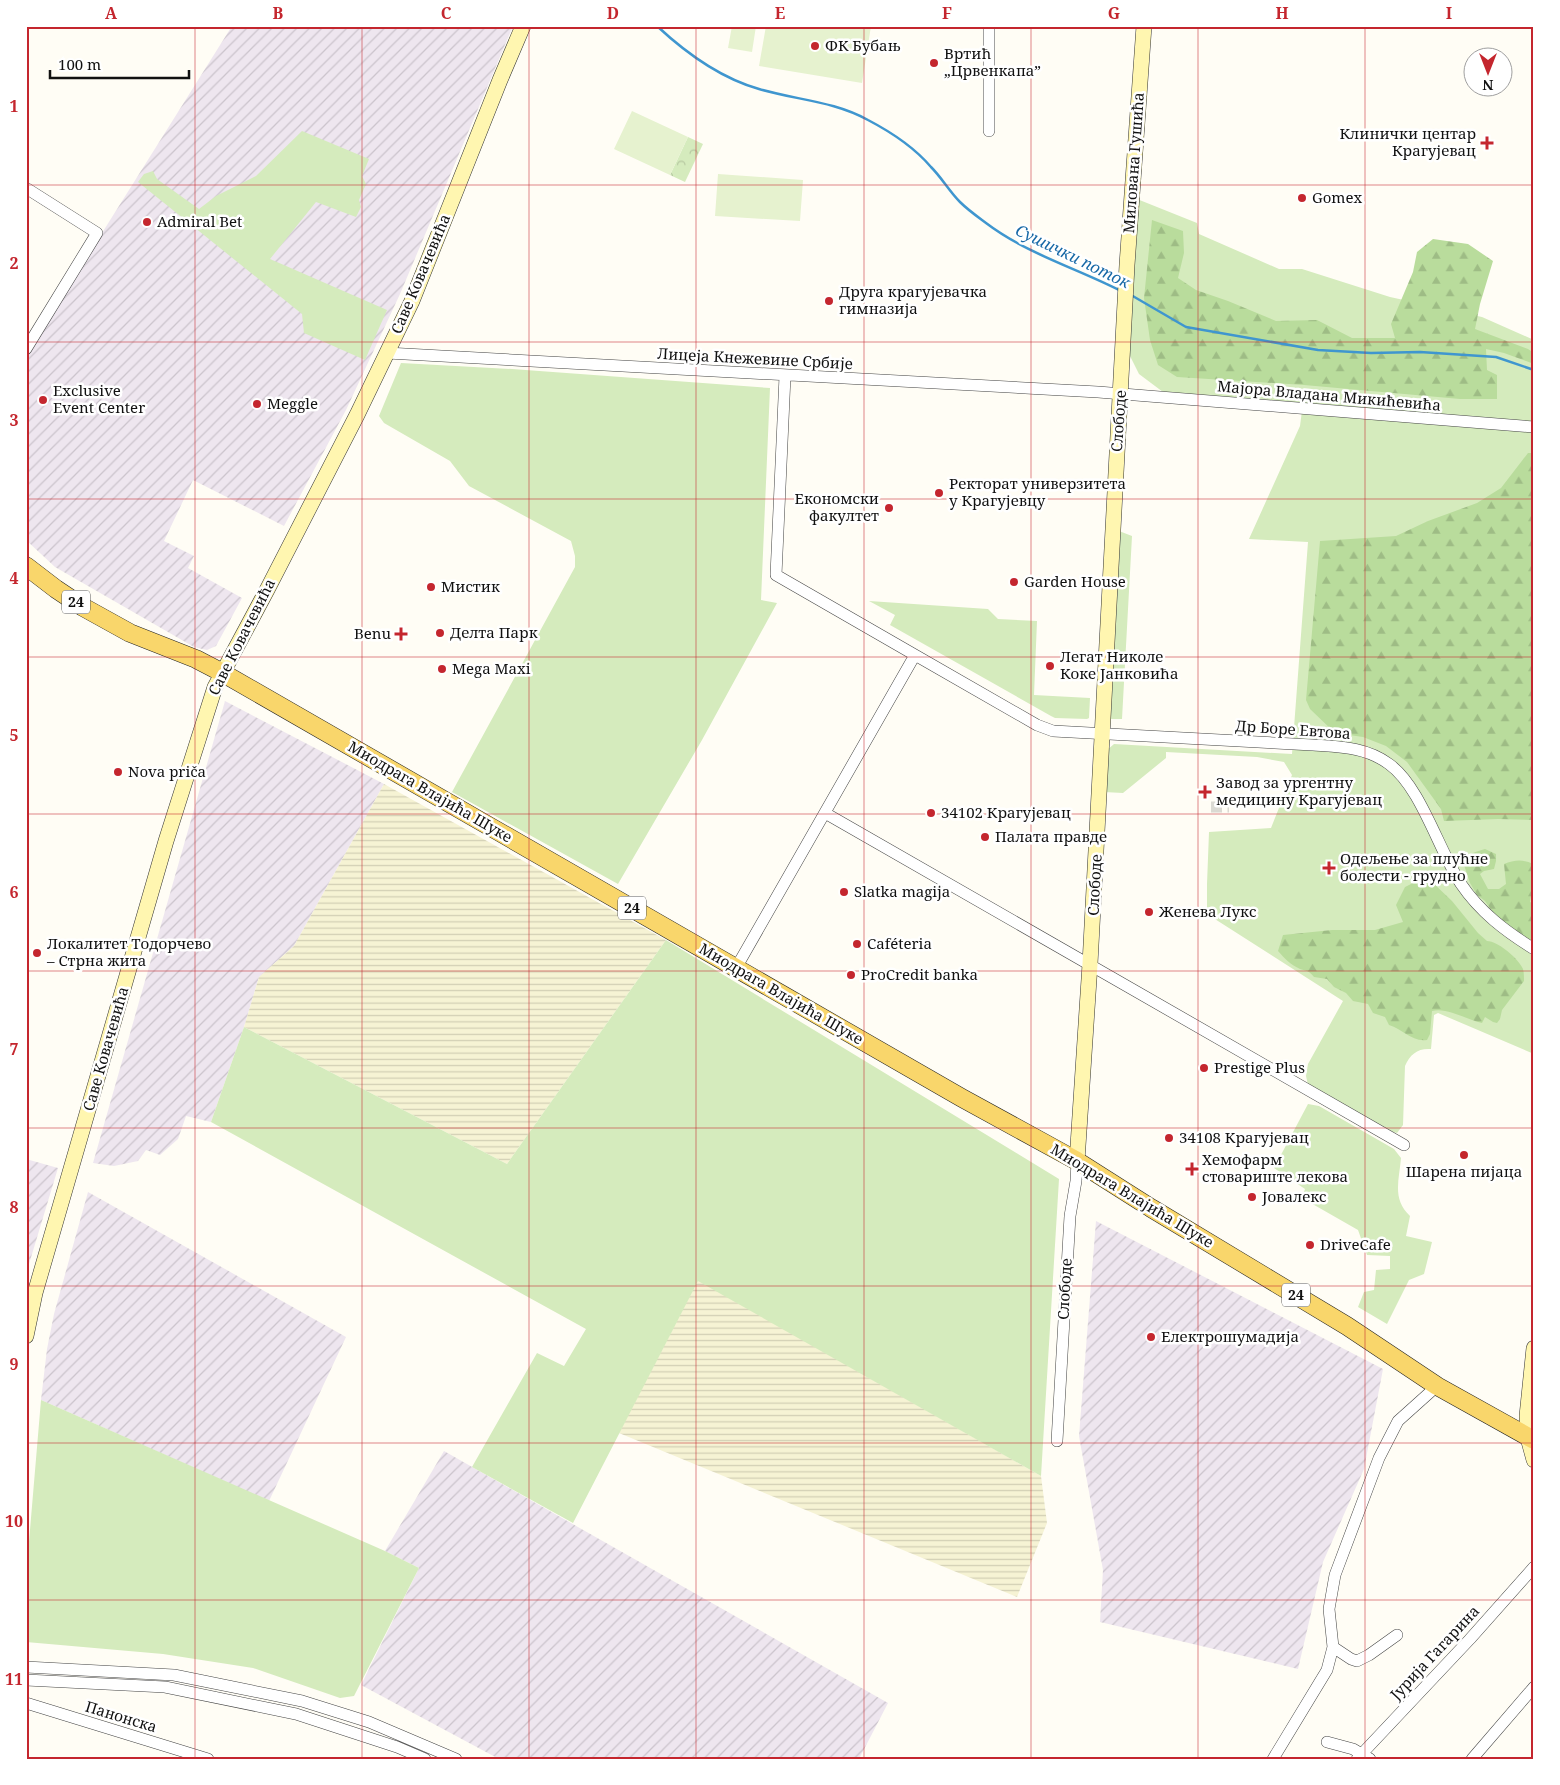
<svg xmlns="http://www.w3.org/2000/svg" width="1560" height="1785" viewBox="0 0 1560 1785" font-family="'Noto Serif',serif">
<defs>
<pattern id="industrial-furrows" width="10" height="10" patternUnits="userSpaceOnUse" patternTransform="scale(1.25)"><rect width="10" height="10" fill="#eee6ef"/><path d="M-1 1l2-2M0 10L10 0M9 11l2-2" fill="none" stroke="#cbc4cc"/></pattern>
<pattern id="farmland-rules" width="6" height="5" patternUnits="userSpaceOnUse" patternTransform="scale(1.25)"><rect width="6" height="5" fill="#f6f3d4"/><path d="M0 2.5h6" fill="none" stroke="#d2cfb5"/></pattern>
<pattern id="forest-firs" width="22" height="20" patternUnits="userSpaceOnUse" patternTransform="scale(1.25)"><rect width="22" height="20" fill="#b9dc9c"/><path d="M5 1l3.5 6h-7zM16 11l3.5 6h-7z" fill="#9ebc85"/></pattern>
<pattern id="park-crowns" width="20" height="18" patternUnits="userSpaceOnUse" patternTransform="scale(1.25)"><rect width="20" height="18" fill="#d5ebbd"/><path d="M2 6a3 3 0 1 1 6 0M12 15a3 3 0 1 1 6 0" fill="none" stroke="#b6c8a1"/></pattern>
</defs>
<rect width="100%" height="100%" fill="#fffdf5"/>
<path fill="url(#industrial-furrows)" d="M232,26H513L400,294L346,410L284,526L193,480L164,541L194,556L188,568L242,598L216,646L207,650L194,647L55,567L26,540V354Z
M225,701L384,784L294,946L259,977L244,1027L211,1122L186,1116L178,1139L160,1155L146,1150L138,1161L114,1166L93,1163Z
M26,1159L58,1168L26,1274Z
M88,1192L346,1337L269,1501L41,1400L47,1349L54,1314Z
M1096,1221L1383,1369L1364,1469L1323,1562L1298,1669L1100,1622L1103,1570L1079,1436Z
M444,1451L888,1703L859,1759H499L361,1685L419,1568L385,1551Z"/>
<path fill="url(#farmland-rules)" d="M384,784L666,940L507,1164L244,1027L259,977L294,946Z
M698,1280L1041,1476L1047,1523L1017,1597L619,1433Z"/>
<path fill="#d5ebbd" d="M302,131L369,159L362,176L366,184L359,200L361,207L356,217L316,202L270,259L387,310L365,360L304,333L302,314L138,182L144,174L153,171L157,179L199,209L216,196L256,176Z
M1132,197L1197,223L1199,234L1279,269H1302L1390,297L1482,317L1534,340V1054L1438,1013L1434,1015L1431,1049C1418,1048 1410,1054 1405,1066L1403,1125L1397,1133L1393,1132L1308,1085L1306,1076L1308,1064L1343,1001L1207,914V884L1209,832L1271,828L1292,775L1284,762L1257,757L1166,752V758L1123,793L1104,792L1106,751L1114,744L1292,754L1308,542L1249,539L1300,426L1303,403L1163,392L1139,374L1128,352Z
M401,363L512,369L770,388L761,600L777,603L702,740L618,884L452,792L575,567V556L571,541L469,486L450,461L384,423L379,416Z
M1119,531L1132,536L1122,719H1103Z
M869,601L988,609L998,619L1037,621L1034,695L1090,698L1089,718L1087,719L1055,718L1051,716L890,625L895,615Z
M666,940L1059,1179L1041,1476L698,1281L573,1523L472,1467L537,1353L564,1366L586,1329L211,1122L244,1027L507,1164Z
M1308,1104L1319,1106L1394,1149L1401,1158C1399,1181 1392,1199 1410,1216L1406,1236L1432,1242L1424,1274L1409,1280L1387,1324L1358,1307L1364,1292L1374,1290L1376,1270L1390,1269V1256L1367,1255L1358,1230L1302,1198L1305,1189L1274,1168Z
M41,1400L385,1551L419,1568L354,1696L340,1698L253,1668L163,1654L26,1642V1577Z"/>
<path fill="url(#forest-firs)" d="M1152,220L1183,231L1184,253L1178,278L1196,290L1228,301L1276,321L1317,320L1352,338H1395L1391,324L1413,272L1417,252L1433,239L1468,244L1493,261L1480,304L1475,329L1528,349L1534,353V364L1504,353L1486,349L1487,370L1497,375V399H1460L1304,385L1177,377L1158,365L1150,340L1144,298Z
M1528,453H1534V820L1498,819L1444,821L1441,809L1407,762L1386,746L1363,737L1335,733L1310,709L1306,700L1320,541L1396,536L1428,521L1477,503L1501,488Z
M1485,849L1496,854V861L1494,869L1484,871L1480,874L1488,889H1499L1506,884L1504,864C1514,860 1523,859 1533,864L1534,881L1530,902L1534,904V937L1530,940L1497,919L1485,901L1477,895L1470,883L1463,862C1468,853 1476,852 1485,849Z
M1419,880H1430L1452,901L1478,933L1487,941C1498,941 1519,959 1523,969C1524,972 1524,978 1524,981L1502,1010L1500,1019L1497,1023L1493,1022L1485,1017L1482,1023C1467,1020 1447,1007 1432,1011L1430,1034L1427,1040C1411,1042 1403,1029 1389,1025L1385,1017L1373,1013L1368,1004L1353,1001L1346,993L1334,987L1327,979L1314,977C1309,971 1307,971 1300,969C1291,965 1284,958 1278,951L1283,935L1332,930H1375L1403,922L1396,905L1405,887Z"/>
<path fill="url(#park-crowns)" d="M688,137L703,144L685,182L670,175Z"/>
<path fill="#e6f2cf" d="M732,26H756L752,52L728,48Z
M766,26H871L862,83L759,66Z
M632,111L688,137L670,175L614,149Z
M718,174L803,180L800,221L715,216Z"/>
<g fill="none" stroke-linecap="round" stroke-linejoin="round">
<path stroke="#3f96cf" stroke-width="2.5" d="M657,26C687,54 720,78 759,89C796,100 834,101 868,120C891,132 914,147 931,167C942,178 949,191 960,202C968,210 978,217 986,223C1027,254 1076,268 1121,291
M1131,295L1186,327L1318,350L1371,353L1420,352L1496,357L1534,370"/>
<path stroke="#dbdad3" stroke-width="11" stroke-dasharray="11 5.5" stroke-linecap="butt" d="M1211,807H1229"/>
<defs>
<path id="street" d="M989,26V131
M26,188L97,233L26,349
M387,353L1098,392L1534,427
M785,376L776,575L915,655
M825,813L1404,1145
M736,968L915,655L1037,725L1053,731L1313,745C1340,747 1366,747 1389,764C1421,787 1438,849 1461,884C1480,912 1505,931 1534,949
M1057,1441L1070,1216L1076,1181L1077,1161
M1333,1647L1351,1659L1357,1661L1369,1655L1397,1635
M26,1667L174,1675L302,1701L369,1722L456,1759
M26,1680L165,1687L296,1714L397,1747L425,1759
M26,1703L208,1759
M1327,1742L1353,1749L1370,1759
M1273,1759L1327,1670L1333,1647L1329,1609L1335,1575L1379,1458L1398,1421L1437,1386
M1357,1759L1470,1639L1534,1567
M1472,1759L1534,1687"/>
<path id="secondary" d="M1077,1161L1090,964L1127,265L1144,26
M26,1336L35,1293L166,841L215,687L267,590L357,415L412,301L500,80L523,26
M1534,1348L1527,1416L1528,1438L1534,1460"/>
<path id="primary" d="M26,566L56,589L83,607L130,633L196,659L221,672L962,1098L1077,1161L1151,1208L1347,1326L1437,1386L1534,1440"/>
</defs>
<use href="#street" stroke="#444" stroke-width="12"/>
<use href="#secondary" stroke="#333" stroke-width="16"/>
<use href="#primary" stroke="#222" stroke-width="19"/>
<use href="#street" stroke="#fff" stroke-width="11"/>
<use href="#secondary" stroke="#fff6b0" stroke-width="15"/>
<use href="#primary" stroke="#f9d66b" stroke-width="18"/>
</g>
<path fill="none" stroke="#c4262e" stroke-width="1" stroke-opacity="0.55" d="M195,26V1759M362,26V1759M529,26V1759M696,26V1759M864,26V1759M1031,26V1759M1198,26V1759M1365,26V1759M26,185H1534M26,342H1534M26,499H1534M26,657H1534M26,814H1534M26,971H1534M26,1128H1534M26,1286H1534M26,1443H1534M26,1600H1534"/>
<g fill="#c4262e" stroke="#fff" stroke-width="2">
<circle cx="815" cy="46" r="5"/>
<circle cx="934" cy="63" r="5"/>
<path d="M1484.5 135.5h5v5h5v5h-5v5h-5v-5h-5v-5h5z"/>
<circle cx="1302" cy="198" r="5"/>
<circle cx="147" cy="222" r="5"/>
<circle cx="829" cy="301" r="5"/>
<circle cx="43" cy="400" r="5"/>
<circle cx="257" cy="404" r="5"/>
<circle cx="939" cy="493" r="5"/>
<circle cx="889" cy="508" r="5"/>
<circle cx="1014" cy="582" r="5"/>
<circle cx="431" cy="587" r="5"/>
<circle cx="440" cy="633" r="5"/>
<path d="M398.5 626.5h5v5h5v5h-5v5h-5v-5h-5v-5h5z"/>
<circle cx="1050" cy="666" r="5"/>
<circle cx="442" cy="669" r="5"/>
<circle cx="118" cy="772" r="5"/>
<path d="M1202.5 784.5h5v5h5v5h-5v5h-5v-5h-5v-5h5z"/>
<circle cx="931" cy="813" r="5"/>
<circle cx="985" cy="837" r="5"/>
<path d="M1326.5 860.5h5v5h5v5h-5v5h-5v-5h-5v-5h5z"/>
<circle cx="844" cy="892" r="5"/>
<circle cx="1149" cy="912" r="5"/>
<circle cx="857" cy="944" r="5"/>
<circle cx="37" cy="953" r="5"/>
<circle cx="851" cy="975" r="5"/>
<circle cx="1204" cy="1068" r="5"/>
<circle cx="1169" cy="1138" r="5"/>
<circle cx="1464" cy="1155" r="5"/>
<path d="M1189.5 1161.5h5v5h5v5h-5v5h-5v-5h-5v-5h5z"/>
<circle cx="1252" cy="1197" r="5"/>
<circle cx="1310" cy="1245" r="5"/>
<circle cx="1151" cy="1337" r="5"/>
</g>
<g text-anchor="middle" stroke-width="5" stroke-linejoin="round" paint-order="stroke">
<g fill="#fff" stroke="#585858" stroke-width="1">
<rect x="62" y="590.5" width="28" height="23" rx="4"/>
<rect x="618" y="896.5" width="28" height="23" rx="4"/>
<rect x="1282" y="1283.5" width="28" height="23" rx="4"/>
</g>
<g font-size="14" font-weight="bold" fill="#111">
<text x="76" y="607">24</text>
<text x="632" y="913">24</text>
<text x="1296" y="1300">24</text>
</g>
<g font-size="15" fill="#111" stroke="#fff" text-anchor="start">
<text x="825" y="51">ФК Бубањ</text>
<text x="944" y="59">Вртић<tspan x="944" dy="17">„Црвенкапа”</tspan></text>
<text x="1476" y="139" text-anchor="end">Клинички центар<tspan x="1476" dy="17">Крагујевац</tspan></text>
<text x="1312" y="203">Gomex</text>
<text x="157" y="227">Admiral Bet</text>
<text x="839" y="297">Друга крагујевачка<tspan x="839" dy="17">гимназија</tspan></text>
<text x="53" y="396">Exclusive<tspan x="53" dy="17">Event Center</tspan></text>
<text x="267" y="409">Meggle</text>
<text x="949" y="489">Ректорат универзитета<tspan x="949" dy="17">у Крагујевцу</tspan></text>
<text x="879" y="504" text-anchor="end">Економски<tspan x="879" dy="17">факултет</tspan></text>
<text x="1024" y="587">Garden House</text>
<text x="441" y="592">Мистик</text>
<text x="450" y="638">Делта Парк</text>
<text x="391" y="639" text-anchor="end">Benu</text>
<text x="1060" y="662">Легат Николе<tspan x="1060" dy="17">Коке Јанковића</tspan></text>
<text x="452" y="674">Mega Maxi</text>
<text x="128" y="777">Nova priča</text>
<text x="1216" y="788">Завод за ургентну<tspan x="1216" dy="17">медицину Крагујевац</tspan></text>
<text x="941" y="818">34102 Крагујевац</text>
<text x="995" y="842">Палата правде</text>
<text x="1340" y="864">Одељење за плућне<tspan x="1340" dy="17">болести - грудно</tspan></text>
<text x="854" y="897">Slatka magija</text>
<text x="1159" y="917">Женева Лукс</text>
<text x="47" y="949">Локалитет Тодорчево<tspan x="47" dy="17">– Стрна жита</tspan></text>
<text x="867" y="949">Caféteria</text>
<text x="861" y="980">ProCredit banka</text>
<text x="1214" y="1073">Prestige Plus</text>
<text x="1179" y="1143">34108 Крагујевац</text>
<text x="1202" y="1165">Хемофарм<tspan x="1202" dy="17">стовариште лекова</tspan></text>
<text x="1464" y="1177" text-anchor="middle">Шарена пијаца</text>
<text x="1262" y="1202">Јовалекс</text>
<text x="1320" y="1250">DriveCafe</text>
<text x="1161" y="1342">Електрошумадија</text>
</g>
<g font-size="15" fill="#111" stroke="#fff">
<text transform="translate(1134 163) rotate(-86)" y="5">Милована Гушића</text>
<text transform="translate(421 274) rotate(-67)" y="5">Саве Ковачевића</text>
<text transform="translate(755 359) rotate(3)" y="5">Лицеја Кнежевине Србије</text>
<text transform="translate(1329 396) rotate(5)" y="5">Мајора Владана Микићевића</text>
<text transform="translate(1119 421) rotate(-86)" y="5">Слободе</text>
<text transform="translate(242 637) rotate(-63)" y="5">Саве Ковачевића</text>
<text transform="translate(1293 730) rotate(4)" y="5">Др Боре Евтова</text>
<text transform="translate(430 792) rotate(30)" y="5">Миодрага Влајића Шуке</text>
<text transform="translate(1095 885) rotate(-87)" y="5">Слободе</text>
<text transform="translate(781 994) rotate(30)" y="5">Миодрага Влајића Шуке</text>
<text transform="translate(106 1049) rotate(-74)" y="5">Саве Ковачевића</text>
<text transform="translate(1132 1196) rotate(31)" y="5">Миодрага Влајића Шуке</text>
<text transform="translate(1065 1289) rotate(-87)" y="5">Слободе</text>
<text transform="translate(1435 1653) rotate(-47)" y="5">Јурија Гагарина</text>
<text transform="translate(121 1717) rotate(17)" y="5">Панонска</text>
</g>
<g font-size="16" font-style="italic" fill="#1768a6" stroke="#fff">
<text transform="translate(1073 256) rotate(26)" y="6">Сушички поток</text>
</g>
</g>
<rect width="1560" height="1785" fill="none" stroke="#ffffff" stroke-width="55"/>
<g transform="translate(1488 72) rotate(180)"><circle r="24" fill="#ffffff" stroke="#a0a0a0"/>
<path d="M0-4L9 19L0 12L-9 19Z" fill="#c4262e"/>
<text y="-8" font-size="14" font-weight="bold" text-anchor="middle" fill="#111111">N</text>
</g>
<path d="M50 70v8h139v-8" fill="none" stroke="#111111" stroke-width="2.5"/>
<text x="58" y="70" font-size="15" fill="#111111" stroke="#ffffff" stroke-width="4" paint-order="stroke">100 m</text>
<rect x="28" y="28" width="1504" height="1730" fill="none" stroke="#c4262e" stroke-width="2"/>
<g font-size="16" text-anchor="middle" font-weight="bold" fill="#c4262e">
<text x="111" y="19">A</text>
<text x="278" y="19">B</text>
<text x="446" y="19">C</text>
<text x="613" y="19">D</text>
<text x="780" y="19">E</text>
<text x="947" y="19">F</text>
<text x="1114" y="19">G</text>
<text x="1282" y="19">H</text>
<text x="1449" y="19">I</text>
<text x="14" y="112">1</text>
<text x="14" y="269">2</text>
<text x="14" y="426">3</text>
<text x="14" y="584">4</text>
<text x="14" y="741">5</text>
<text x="14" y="898">6</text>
<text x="14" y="1055">7</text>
<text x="14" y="1213">8</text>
<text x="14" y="1370">9</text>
<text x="14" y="1527">10</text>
<text x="14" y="1685">11</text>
</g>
</svg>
